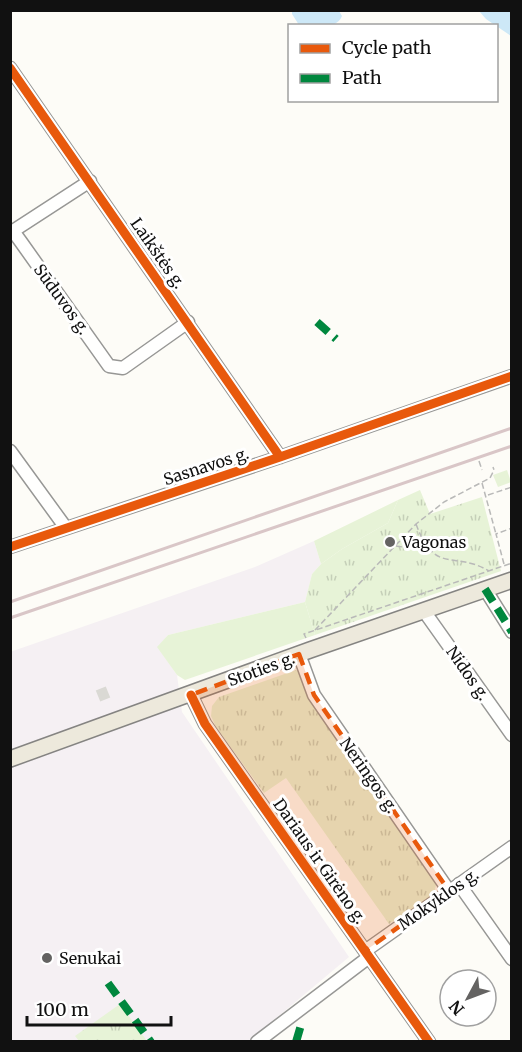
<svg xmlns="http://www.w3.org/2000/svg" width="522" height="1052" viewBox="0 0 522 1052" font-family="Merriweather,serif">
<defs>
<pattern id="park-tufts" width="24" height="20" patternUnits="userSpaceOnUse" patternTransform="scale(1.5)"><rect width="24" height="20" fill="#e7f3d7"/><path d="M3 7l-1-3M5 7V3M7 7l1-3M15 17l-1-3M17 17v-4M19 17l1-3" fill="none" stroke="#c5cfb8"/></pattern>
</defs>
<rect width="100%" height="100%" fill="#fdfcf7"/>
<path fill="#f5f0f3" d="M314,541L321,564L312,574L305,602L168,635L158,647L177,675L182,712L349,957L249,1041H11L10,652L255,567Z"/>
<path fill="#e7f3d7" d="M507,470L511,482L498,487L493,475Z
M398,500L388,523L342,549L321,564L314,541Z
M305,602L315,635L185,680L177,675L157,647L168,635Z"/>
<path fill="url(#park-tufts)" d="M420,490L430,514L482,497L501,571L315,635L305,602L312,574L321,564L342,549L388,523L398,500Z
M296,670L300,672L431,874L436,885L434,894L389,924L286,778L264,793L216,727L211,716L212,706L219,697Z
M120,1004L147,1041H79L75,1036Z"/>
<path fill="#cde8f7" d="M339,11L342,16C336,31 313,26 299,25L292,14V11Z
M479,11H511V36L486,19Z"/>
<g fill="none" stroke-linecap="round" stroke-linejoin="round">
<path stroke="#dad9d4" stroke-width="12" stroke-dasharray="12 6" stroke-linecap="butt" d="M98,696L108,692"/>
<defs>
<path id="minor" d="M10,68L280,457
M90,181L13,231L21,242L109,366L123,368L188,322
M10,451L66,528
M10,547L280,457L512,376
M485,589L512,632
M424,611L512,735
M299,654L314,695L449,891
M191,695L205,724L429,1042
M459,884L512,959
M365,951L512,847
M257,1042L369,957"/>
<path id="major" d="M10,759L310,650L512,580"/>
</defs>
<use href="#minor" stroke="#979795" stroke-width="15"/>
<use href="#major" stroke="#858482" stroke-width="18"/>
<path stroke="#b9b9b8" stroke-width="1.5" stroke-dasharray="6 3" stroke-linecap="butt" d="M479,461L482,470
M482,483L496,534
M488,495L512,487
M416,524C435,576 454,550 489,571
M396,546L430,551
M504,564L496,534L512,528
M315,630L416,524L444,502L490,478L494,470L493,467
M306,638L304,634L512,563"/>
<use href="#minor" stroke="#fffffe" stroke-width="12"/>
<use href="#major" stroke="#ede9dc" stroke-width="15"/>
<path stroke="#d9c6c7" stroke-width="3" d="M10,602L512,428
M10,618L512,446"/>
<path stroke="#00873e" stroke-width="8" stroke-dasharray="15 8" stroke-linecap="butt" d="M317,322L336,339
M485,589L512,632
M108,983L151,1042
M296,1042L301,1025"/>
<defs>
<path id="cycleway" d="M10,68L280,457
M10,547L280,457L512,376
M191,695L205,724L429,1042"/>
</defs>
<use href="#cycleway" stroke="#fff" stroke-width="13"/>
<use href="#cycleway" stroke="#e8590c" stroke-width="9"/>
</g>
<path fill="#e8590c" fill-opacity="0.2" stroke="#e8590c" stroke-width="4.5" stroke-dasharray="12 8" stroke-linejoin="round" d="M299,654L314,695L449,891L365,951L205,724L191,695Z"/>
<g fill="#646362" stroke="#fff" stroke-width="2">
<circle cx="390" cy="542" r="6"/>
<circle cx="47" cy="958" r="6"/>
</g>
<g text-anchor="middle" stroke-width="6" stroke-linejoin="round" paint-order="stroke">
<g font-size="16" fill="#111" stroke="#fff">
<text transform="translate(158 253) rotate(55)" y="6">Laikštės g.</text>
<text transform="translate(62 299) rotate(54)" y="6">Sūduvos g.</text>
<text transform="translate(206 466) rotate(-18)" y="6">Sasnavos g.</text>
<text transform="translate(261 669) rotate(-20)" y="6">Stoties g.</text>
<text transform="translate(468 673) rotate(55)" y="6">Nidos g.</text>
<text transform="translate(369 775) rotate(55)" y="6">Neringos g.</text>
<text transform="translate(320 861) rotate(55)" y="6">Dariaus ir Girėno g.</text>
<text transform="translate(438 899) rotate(-35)" y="6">Mokyklos g.</text>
</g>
<g font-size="16" fill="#111" stroke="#fff" text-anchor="start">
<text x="402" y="548">Vagonas</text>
<text x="59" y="964">Senukai</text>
</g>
</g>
<rect width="522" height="1052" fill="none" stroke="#111111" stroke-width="24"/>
<rect x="288" y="24" width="210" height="78" fill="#ffffff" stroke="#a0a0a0" stroke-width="1.5"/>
<rect x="300" y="44" width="30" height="9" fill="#e8590c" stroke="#a0a0a0" stroke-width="1.5"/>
<text x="342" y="54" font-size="18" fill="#111111">Cycle path</text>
<rect x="300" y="74" width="30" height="9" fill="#00873e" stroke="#a0a0a0" stroke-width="1.5"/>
<text x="342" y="84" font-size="18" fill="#111111">Path</text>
<g transform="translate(468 998) rotate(229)"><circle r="28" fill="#ffffff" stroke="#a0a0a0" stroke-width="1.5"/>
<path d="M0-4.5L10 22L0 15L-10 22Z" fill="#646362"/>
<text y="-9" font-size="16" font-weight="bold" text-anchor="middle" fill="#111111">N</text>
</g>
<path d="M27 1016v9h144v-9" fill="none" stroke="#111111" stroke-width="3"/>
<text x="36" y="1016" font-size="18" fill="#111111" stroke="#ffffff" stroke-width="4.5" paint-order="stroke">100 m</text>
</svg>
